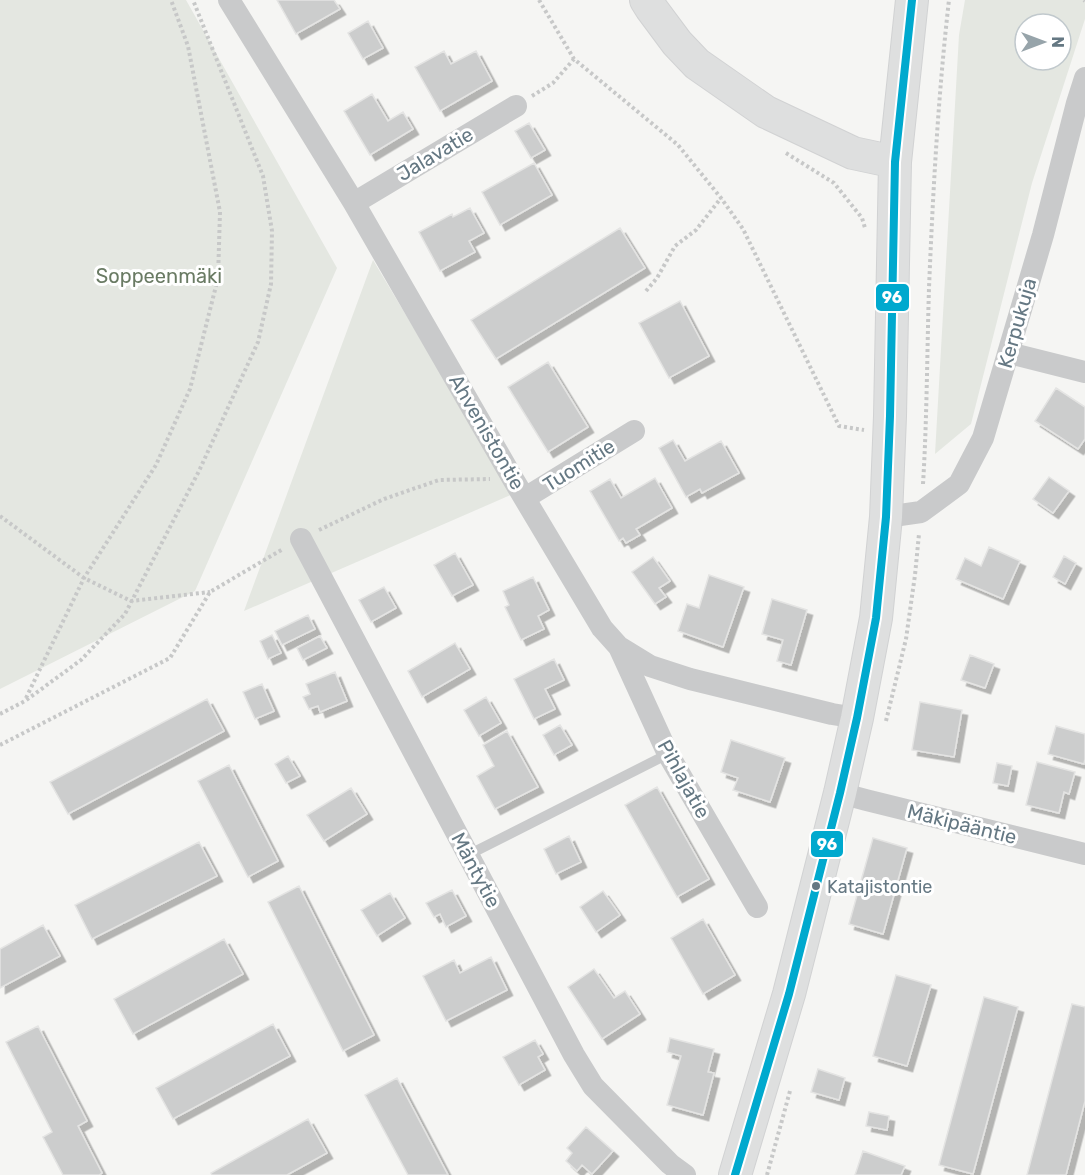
<svg xmlns="http://www.w3.org/2000/svg" width="1085" height="1175" viewBox="0 0 1085 1175" font-family="Rubik,sans-serif">
<defs>
<filter id="shadow"><feDropShadow dx="5.5" dy="5.5" stdDeviation="0" flood-color="#0004"/></filter>
</defs>
<rect width="100%" height="100%" fill="#f5f5f3"/>
<path fill="#e4e7e1" fill-rule="evenodd" d="M0,0H186L337,268L195,591L0,689Z
M965,0H1085V19L1032,183L971,424L935,454L959,35ZM1025,24H1061V60H1025Z
M373,260L513,494L244,611Z"/>
<path fill="#cccdcd" stroke="#e4e4e3" stroke-width="1.5" filter="url(#shadow)" d="M277,0H334L340,9L296,34Z
M368,21L383,48L363,59L348,33Z
M444,51L451,64L476,51L492,81L440,111L415,67Z
M372,94L388,121L403,112L413,129L370,155L344,111Z
M529,123L545,150L531,158L515,131Z
M534,163L552,195L500,225L482,192Z
M470,208L484,233L469,241L475,252L440,271L419,232L452,214L453,217Z
M620,228L645,268L496,359L471,320Z
M680,301L709,356L669,378L639,323Z
M548,362L588,427L548,452L508,387Z
M1056,388L1085,407V439L1078,449L1035,421Z
M673,440L685,461L721,441L739,473L702,493L700,489L686,497L659,448Z
M1049,477L1069,491L1053,513L1033,499Z
M655,478L672,508L636,529L640,535L626,543L623,538L619,541L590,491L610,479L621,498Z
M989,547L1020,561L1003,599L956,579L965,558L981,566Z
M455,553L473,585L452,596L434,565Z
M1064,556L1076,563L1065,584L1053,577Z
M653,557L670,581L659,588L666,597L655,604L632,572Z
M709,575L744,587L723,647L678,631L687,604L699,608Z
M533,577L549,610L538,616L544,629L521,640L505,607L509,605L503,591Z
M384,587L396,608L371,622L359,600Z
M772,599L807,610L791,665L777,661L783,640L762,634Z
M308,615L315,629L282,645L275,631Z
M272,635L281,653L268,659L260,641Z
M320,636L327,648L303,660L297,648Z
M455,643L470,669L422,697L408,671Z
M970,655L994,664L985,688L961,680Z
M554,659L564,680L545,689L555,709L534,719L514,679Z
M335,672L347,701L320,712L318,706L309,709L303,697L310,694L306,684Z
M262,684L274,711L255,719L243,692Z
M486,697L501,723L479,736L464,710Z
M207,699L224,731L68,814L50,782Z
M920,702L962,710L954,757L912,750Z
M560,725L572,745L554,755L543,735Z
M1056,726L1085,734V759L1084,764L1048,754Z
M507,731L538,787L495,809L477,776L494,766L483,745Z
M731,740L785,758L770,802L733,790L738,778L721,772Z
M288,756L300,776L286,783L275,764Z
M1037,762L1075,772L1069,794L1064,792L1059,813L1026,805Z
M997,763L1012,766L1008,786L993,783Z
M229,765L278,861L248,877L198,781Z
M657,787L709,879L677,897L625,805Z
M351,788L367,814L324,841L307,815Z
M569,836L581,862L556,874L544,849Z
M873,838L907,848L883,934L849,924Z
M199,842L217,876L92,939L75,905Z
M299,886L374,1035L343,1051L268,902Z
M452,890L466,916L446,927L440,914L434,917L426,903Z
M603,891L620,915L596,932L580,907Z
M390,893L405,918L377,936L361,910Z
M703,919L735,975L703,994L671,938Z
M43,925L60,956L0,988V949Z
M224,939L243,974L133,1034L114,999Z
M491,957L507,990L446,1021L423,976L454,960L460,973Z
M594,969L614,998L625,991L640,1014L602,1039L568,987Z
M896,975L931,985L907,1066L873,1056Z
M984,997L1018,1007L973,1174L939,1165Z
M1072,1004L1085,1007V1101L1066,1175H1027Z
M273,1024L290,1056L173,1119L156,1088Z
M38,1026L87,1121L78,1126L102,1173L99,1175H63L43,1137L52,1132L6,1042Z
M670,1038L714,1049L708,1072L714,1073L703,1115L667,1105L681,1056L667,1052Z
M535,1040L543,1054L538,1057L545,1070L519,1085L503,1057Z
M818,1069L845,1078L839,1100L811,1092Z
M397,1078L448,1175H408L365,1095Z
M869,1112L889,1116L887,1130L866,1126Z
M308,1119L327,1153L287,1175H212L211,1173Z
M586,1127L613,1151L592,1174L582,1165L577,1171L566,1161L572,1153L567,1148Z
M863,1151L905,1166L901,1175H855Z"/>
<g fill="none" stroke-linecap="round" stroke-linejoin="round">
<defs>
<path id="secondary" d="M646,0L651,8L677,43L697,64L766,112L853,153L895,162
M735,1175L789,994L840,793L857,718L876,618L886,517L890,416L895,162L912,0"/>
</defs>
<use href="#secondary" stroke="#d1d2d3" stroke-width="34"/>
<path stroke="#c7c8c8" stroke-width="4" stroke-dasharray="3 3" stroke-linecap="butt" d="M539,0L574,59L678,145L721,198L743,229L839,426L864,430
M1084,0L1085,1
M532,96L553,83L574,59
M786,153L834,183L862,218L865,228
M646,291L657,278L675,246L696,230L721,198
M923,484C927,419 927,353 929,288C933,192 938,96 949,0
M0,516L84,578L131,601L210,592
M319,530L384,499L439,480L490,479
M26,698L84,578L156,465L190,389L218,278L220,212L188,46L171,0
M0,714L25,701L81,660L125,614L199,471L258,342L271,284L272,231L263,176L193,0
M886,721L906,639L915,575L919,534
M0,745L170,658L210,592L283,549
M767,1175L790,1091"/>
<path stroke="#c9cacb" stroke-width="10" d="M468,855L668,754"/>
<path stroke="#c9cacb" stroke-width="22" d="M229,0L354,203L513,479L602,628L619,647L650,666L690,679L832,714L857,718
M354,203L516,106
M1009,353L1085,372
M525,498L634,431
M886,517L921,512L959,484L983,438L1043,235L1077,103L1085,78
M301,539L574,1055L593,1086L670,1164L685,1175
M619,647L668,754L757,907
M840,793L866,800L1085,854"/>
<use href="#secondary" stroke="#dedfdf" stroke-width="32"/>
<defs>
<path id="bus-1" d="M735,1175L789,994L840,793L857,718L876,618L886,517L890,416L895,162L912,0"/>
</defs>
<use href="#bus-1" stroke="#fff" stroke-width="12"/>
<use href="#bus-1" stroke="#00a9ce" stroke-width="8"/>
</g>
<circle fill="#657883" stroke="#fff" stroke-width="2" cx="816" cy="886" r="5"/>
<g text-anchor="middle" stroke-width="6" stroke-linejoin="round" paint-order="stroke">
<g font-size="18" fill="#657883" stroke="#fff" text-anchor="start">
<text x="827" y="893">Katajistontie</text>
</g>
<g font-size="20" fill="#657883" stroke="#fff">
<text transform="translate(435 154) rotate(-31)" y="7">Jalavatie</text>
<text transform="translate(1017 323) rotate(-74)" y="7">Kerpukuja</text>
<text transform="translate(487 432) rotate(60)" y="7">Ahvenistontie</text>
<text transform="translate(579 465) rotate(-32)" y="7">Tuomitie</text>
<text transform="translate(684 779) rotate(61)" y="7">Pihlajatie</text>
<text transform="translate(962 824) rotate(14)" y="7">Mäkipääntie</text>
<text transform="translate(476 870) rotate(62)" y="7">Mäntytie</text>
</g>
<g font-size="20" fill="#6a7b64" stroke="#fff">
<text x="159" y="283">Soppeenmäki</text>
</g>
</g>
<g stroke="#fff" stroke-width="2">
<rect x="875" y="283" width="35" height="29" rx="6" fill="#00a9ce"/>
<rect x="810" y="830" width="34" height="28" rx="6" fill="#00a9ce"/>
</g>
<g font-size="16" text-anchor="middle" font-weight="bold" fill="#fff">
<text x="892" y="303">96</text>
<text x="827" y="850">96</text>
</g>
<g transform="translate(1043 42) rotate(90)"><circle r="28" fill="#ffffff" stroke="#c1c9cd" stroke-width="1.5"/>
<path d="M0-4.5L10 22L0 15L-10 22Z" fill="#97a4aa"/>
<text y="-9" font-size="16" font-weight="bold" text-anchor="middle" fill="#657883">N</text>
</g>
</svg>
